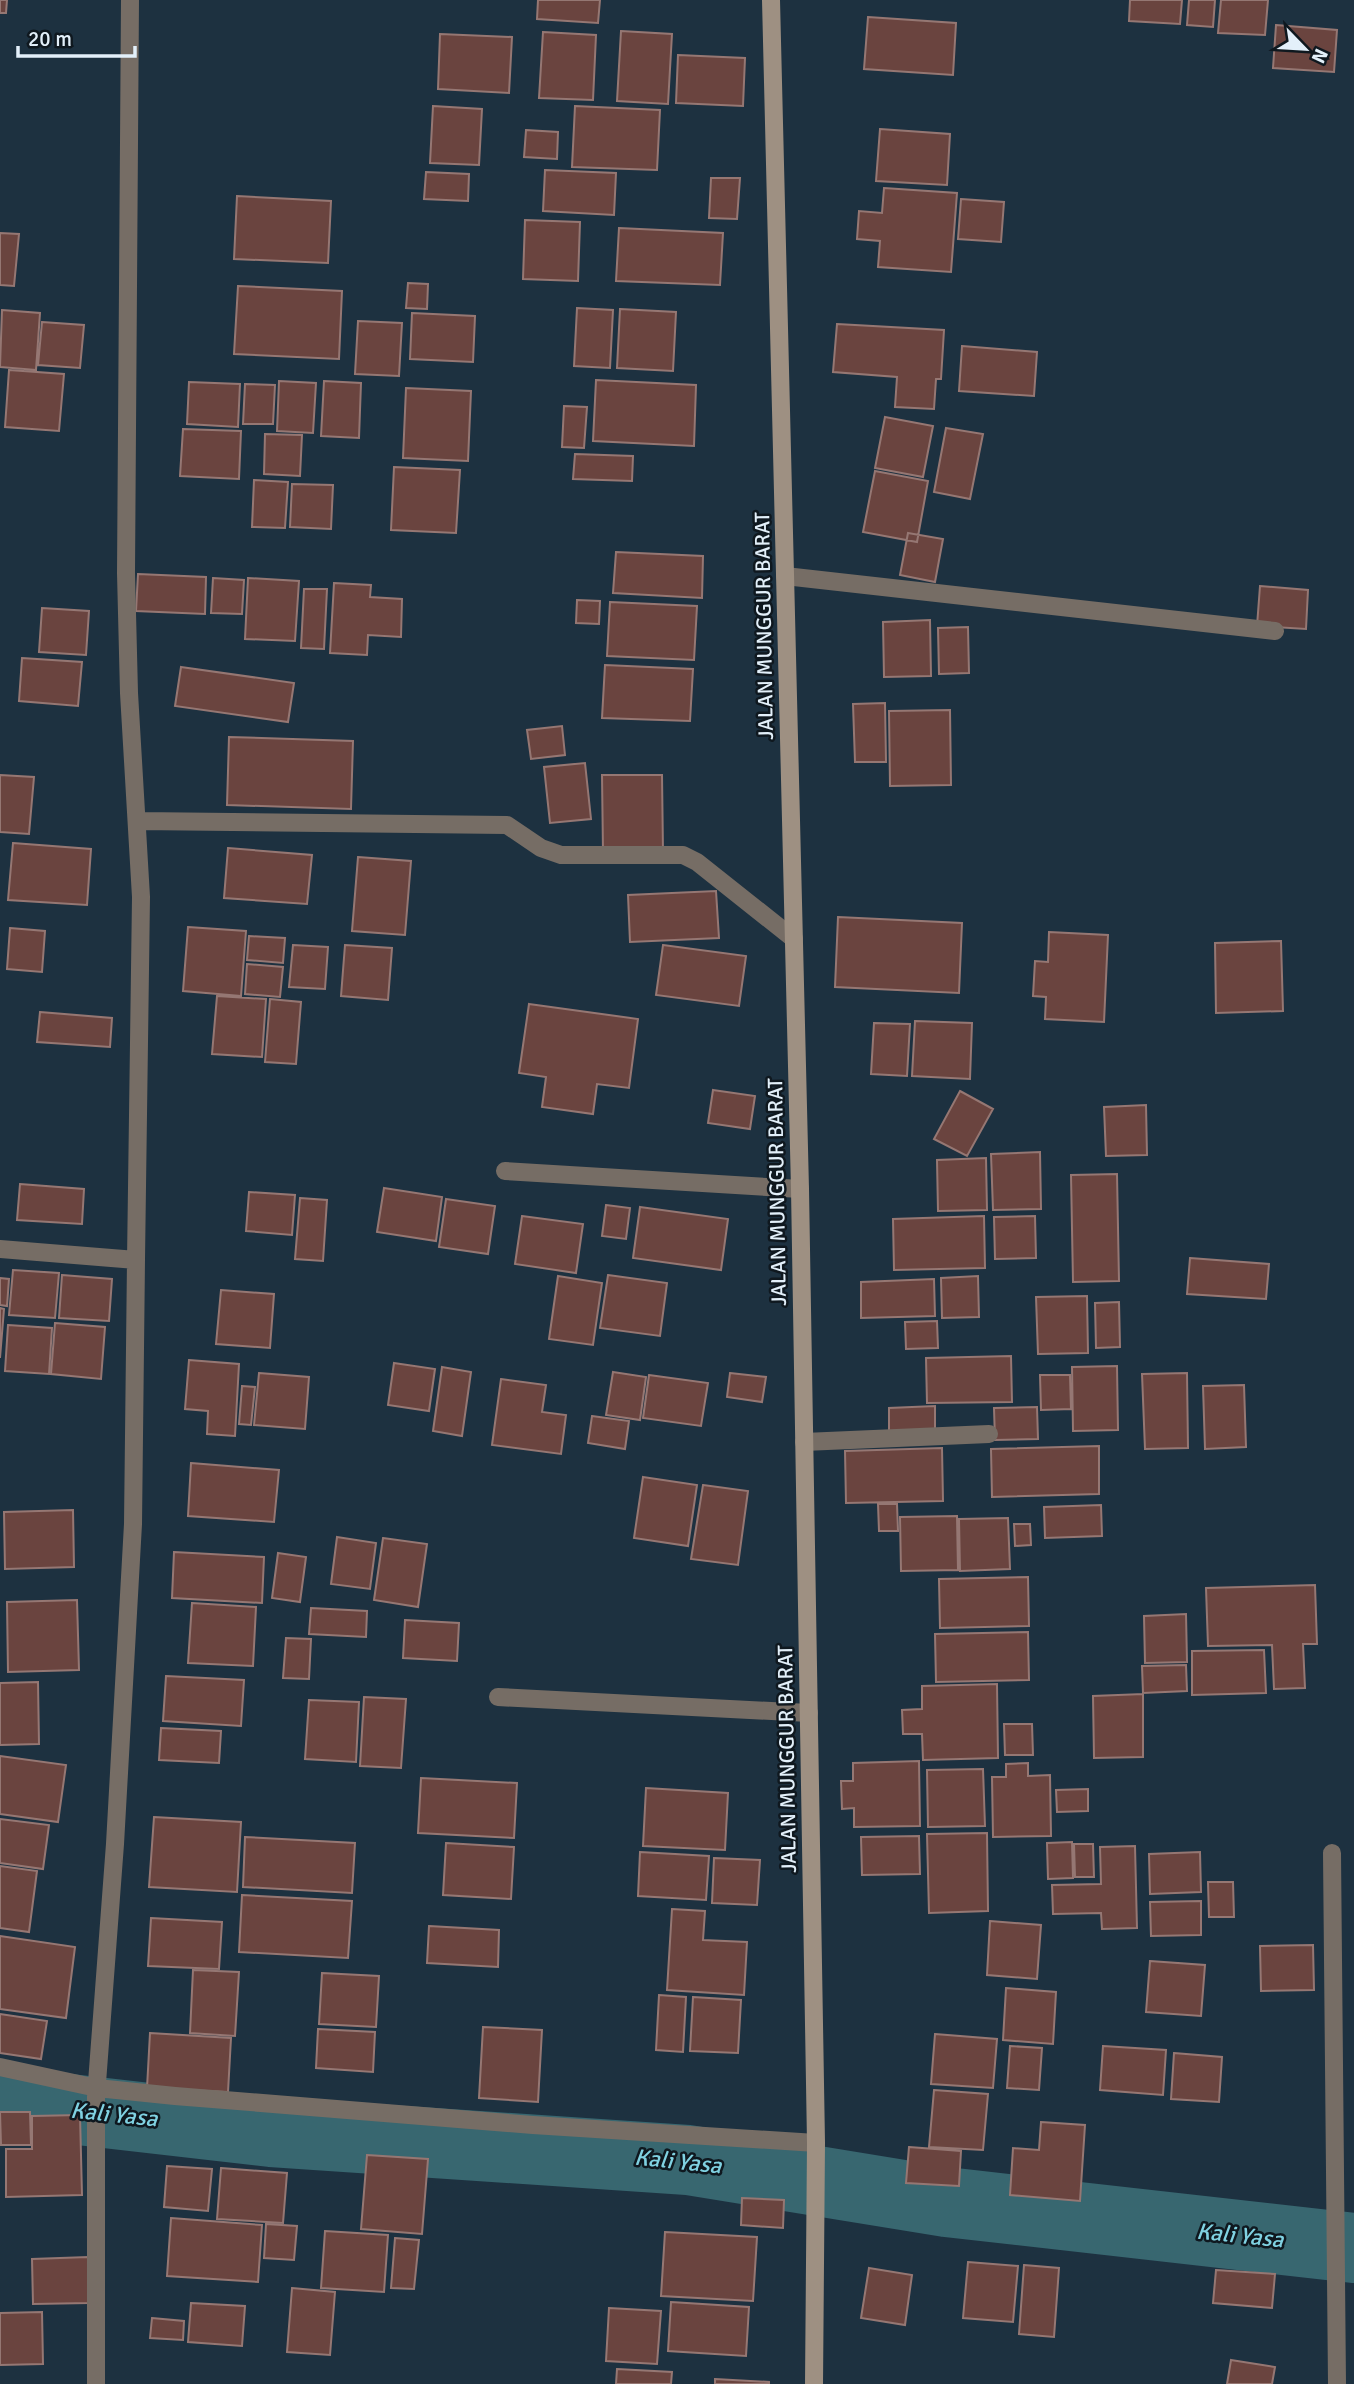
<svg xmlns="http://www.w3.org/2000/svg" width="1354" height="2384" viewBox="0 0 1354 2384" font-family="Signika,sans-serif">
<rect width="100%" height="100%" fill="#1d3140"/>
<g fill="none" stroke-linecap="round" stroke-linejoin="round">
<path stroke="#386770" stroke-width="70" d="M0,2101L271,2132L688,2160L946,2202L1354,2248"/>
</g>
<path fill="#6a443f" stroke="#957773" stroke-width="2" d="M0,0H7L6,13H0Z
M538,0H600L598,23L537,19Z
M1130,0H1182L1180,24L1129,21Z
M1189,0H1215L1213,27L1187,25Z
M1221,0H1268L1265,35L1218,33Z
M868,17L956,23L953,75L864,69Z
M1276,25L1337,30L1334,72L1273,68Z
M621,31L672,34L668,104L617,101Z
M543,32L596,35L593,100L539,98Z
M440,34L512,37L509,93L438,89Z
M678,55L745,58L743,106L676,103Z
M433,106L482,109L479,165L430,163Z
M575,106L660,110L657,170L572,167Z
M880,129L950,134L947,185L876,181Z
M526,130L558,132L557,159L524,157Z
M545,170L616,173L614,215L543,211Z
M426,172L469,174L468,201L424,199Z
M711,178H740L737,219L709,218Z
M884,188L957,193L951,272L878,267L880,241L857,239L859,211L882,213Z
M237,196L331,201L328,263L234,259Z
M961,199L1004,202L1001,242L958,239Z
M525,220L580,222L578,281L523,279Z
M619,228L723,233L720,285L616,281Z
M0,233L19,234L14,286L0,285Z
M408,283L428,284L427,309L406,308Z
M238,286L342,291L339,359L234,354Z
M577,308L613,310L610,368L574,366Z
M620,309L676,312L673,371L617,368Z
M2,310L40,313L36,370L0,367Z
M412,313L475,316L473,362L410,359Z
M358,321L402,323L399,376L355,374Z
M42,322L84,325L80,368L38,365Z
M837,324L944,330L941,379H936L934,409L895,407L897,377L833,372Z
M962,346L1037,352L1034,396L959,391Z
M9,370L64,374L59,431L5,427Z
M596,380L696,385L694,446L593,441Z
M279,381L316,383L313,433L277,431Z
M324,381L361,383L359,438L321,436Z
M189,382L240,384L238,427L187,424Z
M245,384L275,385L273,424H243Z
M406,388L471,391L468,461L403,458Z
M564,406L587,407L584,448L562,447Z
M885,417L933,426L923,477L875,468Z
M946,428L983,434L970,499L934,492Z
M183,429L241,431L239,479L180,476Z
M265,434L302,435L300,476L264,474Z
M575,454L633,456L632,481L573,479Z
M394,467L460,470L456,533L391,530Z
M875,471L928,481L917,542L863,532Z
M254,480L288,482L285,528L252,527Z
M292,484L333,485L331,529L290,527Z
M908,533L943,539L935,582L900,575Z
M616,552L703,556L702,598L613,593Z
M138,574L206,577L205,614L136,611Z
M213,578L244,580L242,614L211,613Z
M248,578L299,581L295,641L245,639Z
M334,583L371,585L370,597L402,599L401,637L368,635L367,655L330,653Z
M1260,586L1308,590L1306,629L1257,626Z
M304,589H327L324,649L301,648Z
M577,600L600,601L599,624L576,623Z
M610,602L697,606L694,660L607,656Z
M42,608L89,611L86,655L39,652Z
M930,620L931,676L884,677L883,622Z
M968,627L969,673L939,674L938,628Z
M22,658L82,662L78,706L19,701Z
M605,665L693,669L690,721L602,718Z
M181,667L294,683L288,722L175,706Z
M885,703L886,762H855L853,704Z
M950,710L951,785L890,786L889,711Z
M562,726L565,755L531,759L527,730Z
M229,737L353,741L351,809L227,805Z
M585,763L591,819L550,823L544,767Z
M0,775L34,777L29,834L0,832Z
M602,775H662L663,852H603Z
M13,843L91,849L87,905L8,900Z
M228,848L312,855L307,904L224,898Z
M358,857L411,861L405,935L352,931Z
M716,891L719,938L630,942L628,895Z
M838,917L962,923L959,993L835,987Z
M188,927L246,931L241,996L183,991Z
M10,928L45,931L42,972L7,969Z
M1049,932L1108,935L1104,1022L1045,1019L1046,997L1033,996L1035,961L1048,962Z
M249,936L285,938L283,963L247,960Z
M1281,941L1283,1011L1216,1013L1215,943Z
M293,945L328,947L325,989L289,987Z
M345,945L392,948L388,1000L341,996Z
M663,945L746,956L739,1006L656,995Z
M247,964L283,967L280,997L245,994Z
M217,996L266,999L262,1057L212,1054Z
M270,999L301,1002L296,1064L265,1062Z
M529,1004L638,1019L629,1088L597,1084L593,1114L542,1107L546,1077L519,1073Z
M40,1012L112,1018L110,1047L37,1042Z
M915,1021L972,1023L970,1079L912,1076Z
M874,1023L910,1024L907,1076L871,1074Z
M713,1090L755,1096L750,1129L708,1123Z
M960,1091L993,1109L967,1156L934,1139Z
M1146,1105L1147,1155L1106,1156L1104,1107Z
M1040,1152L1041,1209L993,1210L991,1154Z
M986,1158L987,1210L938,1211L937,1160Z
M1117,1174L1119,1281L1073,1282L1071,1175Z
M20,1184L84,1189L82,1224L17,1220Z
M384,1188L442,1197L436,1241L377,1232Z
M249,1192L295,1195L292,1235L246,1231Z
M300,1198L327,1200L323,1261L295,1259Z
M446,1199L495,1206L488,1254L439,1247Z
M606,1205L630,1208L626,1239L602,1236Z
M640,1207L728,1219L721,1270L633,1258Z
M522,1216L583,1224L576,1273L515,1264Z
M984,1216L985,1268L894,1270L893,1219Z
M1035,1216L1036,1258L995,1259L994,1217Z
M1190,1258L1269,1264L1266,1299L1187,1294Z
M13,1270L59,1273L55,1318L9,1315Z
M62,1275L112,1279L109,1321L59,1318Z
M608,1275L667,1283L660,1336L600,1328Z
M558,1276L602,1283L593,1345L549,1339Z
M978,1276L979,1317L942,1318L941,1278Z
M0,1278L9,1279L7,1306L0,1305Z
M934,1279L935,1316L861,1318V1282Z
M221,1290L274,1294L270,1348L216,1344Z
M1087,1296L1088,1353L1038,1354L1036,1297Z
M1119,1302L1120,1347L1096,1348L1095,1303Z
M0,1308L4,1309L0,1358Z
M937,1321L938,1348L906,1349L905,1322Z
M55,1323L105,1327L101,1379L51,1374Z
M8,1325L52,1328L49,1374L5,1371Z
M1011,1356L1012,1402L927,1403L926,1358Z
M189,1360L239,1364L235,1436L207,1434L208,1411L185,1409Z
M394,1363L435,1369L429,1411L388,1405Z
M1117,1366L1118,1430L1073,1431L1072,1367Z
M442,1367L471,1372L462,1436L433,1431Z
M613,1372L646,1377L640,1420L606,1415Z
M259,1373L309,1377L305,1429L254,1425Z
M730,1373L766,1377L762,1402L727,1397Z
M1187,1373L1188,1448L1145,1449L1142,1374Z
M649,1375L708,1383L701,1426L643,1418Z
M1040,1375H1070L1071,1409L1041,1410Z
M501,1379L546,1385L542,1412L566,1415L561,1454L492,1445Z
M1244,1385L1246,1447L1205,1449L1203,1386Z
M242,1386L255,1387L251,1425L239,1424Z
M935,1406V1432L889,1434V1408Z
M1037,1407L1038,1439L995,1440L994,1408Z
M592,1416L629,1421L625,1449L588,1443Z
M1099,1446V1494L992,1497L991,1449Z
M942,1448L943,1501L846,1503L845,1451Z
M191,1463L279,1470L274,1522L188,1516Z
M643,1477L697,1485L688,1546L634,1538Z
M703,1485L748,1491L738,1565L691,1559Z
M878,1504H897L898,1531H879Z
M1101,1505L1102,1536L1045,1538L1044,1507Z
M73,1510L74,1567L5,1569L4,1512Z
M957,1516L958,1570L901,1571L900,1517Z
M1008,1518L1010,1569L960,1571L959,1519Z
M1014,1524H1030L1031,1545L1015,1546Z
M337,1537L376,1543L370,1589L331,1584Z
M383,1538L427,1544L418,1607L374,1600Z
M174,1552L264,1557L262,1603L172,1598Z
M278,1553L306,1557L300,1602L272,1598Z
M1028,1577L1029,1626L940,1628L939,1579Z
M1315,1585L1317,1644H1303L1305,1688L1274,1689L1272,1645L1208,1646L1206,1588Z
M77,1600L79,1670L8,1672L7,1602Z
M192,1603L256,1607L253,1666L188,1663Z
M311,1608L367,1611L366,1637L309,1634Z
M1186,1614L1187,1662L1145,1663L1144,1616Z
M405,1620L459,1623L457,1661L403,1658Z
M1028,1632L1029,1680L936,1682L935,1634Z
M286,1638L311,1639L309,1679L283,1678Z
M1264,1650L1266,1693L1192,1695V1651Z
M1186,1665L1187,1691L1143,1693L1142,1666Z
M166,1676L244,1680L241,1726L163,1721Z
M38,1682L39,1744L0,1745V1683Z
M997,1684L998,1758L923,1760L922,1734H903L902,1710L922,1709V1686Z
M1143,1694V1757L1094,1758L1093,1696Z
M364,1697L406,1699L401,1768L360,1766Z
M309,1700L359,1702L356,1762L305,1759Z
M1004,1724H1032L1033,1755H1005Z
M161,1728L221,1731L219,1763L159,1760Z
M0,1756L66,1765L58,1822L0,1814Z
M919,1761L920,1826L854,1827V1808L842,1809L841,1781H853V1763Z
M1028,1763V1776L1050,1775L1051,1836L993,1837L992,1777H1006V1764Z
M983,1769L985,1826L928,1827L927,1770Z
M421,1778L517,1783L514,1838L418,1833Z
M646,1788L728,1793L725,1850L643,1846Z
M1088,1789V1811L1057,1812L1056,1790Z
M154,1817L241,1822L237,1892L149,1887Z
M0,1819L49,1825L43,1869L0,1863Z
M987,1833L988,1911L929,1913L927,1834Z
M919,1836L920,1874L862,1875L861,1837Z
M245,1837L355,1843L352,1893L243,1887Z
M1072,1842L1073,1878L1048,1879L1047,1843Z
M446,1843L514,1847L511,1899L443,1895Z
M1074,1844H1093L1094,1877H1075Z
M1135,1846L1137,1928L1102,1929L1101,1913L1053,1914L1052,1885L1101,1884L1100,1847Z
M640,1852L709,1856L706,1900L638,1896Z
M1200,1852L1201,1892L1150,1894L1149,1854Z
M714,1858L760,1860L757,1905L712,1903Z
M0,1866L37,1871L29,1932L0,1928Z
M1208,1882H1233L1234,1917H1209Z
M242,1895L352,1901L348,1958L239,1952Z
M1201,1901V1935L1151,1936L1150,1902Z
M672,1909L705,1911L703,1940L747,1942L744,1995L667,1990Z
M151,1918L222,1922L219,1969L148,1966Z
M990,1921L1041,1925L1037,1979L987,1975Z
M429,1926L499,1930L498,1967L427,1963Z
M0,1936L75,1947L66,2018L0,2009Z
M1313,1945L1314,1990L1261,1991L1260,1946Z
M1150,1961L1205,1965L1201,2016L1146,2012Z
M193,1970L239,1972L235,2036L190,2033Z
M322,1973L379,1976L376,2027L319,2024Z
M1006,1988L1056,1992L1053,2044L1003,2040Z
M659,1995L686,1997L683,2052L656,2050Z
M693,1997L741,2000L738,2053L690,2051Z
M0,2014L47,2021L41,2059L0,2053Z
M483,2027L542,2030L538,2102L479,2098Z
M318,2029L375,2032L373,2072L316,2068Z
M150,2033L231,2038L228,2092L147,2088Z
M935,2034L997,2039L993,2088L931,2084Z
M1010,2046L1042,2048L1039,2090L1007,2088Z
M1103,2046L1166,2050L1163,2095L1100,2090Z
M1174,2053L1222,2057L1219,2102L1171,2099Z
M934,2090L988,2094L983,2150L929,2147Z
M0,2112H30L31,2145H1Z
M80,2115L82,2195L6,2197V2149H32V2116Z
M1041,2122L1085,2125L1080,2201L1010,2195L1013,2148L1039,2150Z
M909,2147L961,2151L959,2186L906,2183Z
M367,2155L428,2159L422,2234L361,2229Z
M167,2166L212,2169L208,2211L164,2207Z
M221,2168L287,2173L283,2223L217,2219Z
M742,2198L784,2200L783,2228L741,2225Z
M171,2218L262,2225L258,2282L167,2276Z
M266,2224L297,2226L294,2260L264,2258Z
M325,2231L388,2235L384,2292L321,2288Z
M665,2232L757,2237L753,2301L661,2296Z
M395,2238L419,2240L414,2289L391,2288Z
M88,2257L89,2303L33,2304L32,2259Z
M968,2262L1018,2266L1013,2322L963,2318Z
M1024,2265L1059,2268L1054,2337L1019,2334Z
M869,2268L912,2275L905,2325L861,2318Z
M1216,2270L1275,2274L1272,2308L1213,2303Z
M292,2288L335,2292L330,2355L287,2352Z
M671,2302L749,2307L746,2356L668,2351Z
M191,2303L245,2306L242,2346L188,2342Z
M609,2308L661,2311L657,2364L606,2361Z
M42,2312L43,2364L0,2365V2313Z
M152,2318L184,2321L183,2340L150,2338Z
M1231,2360L1275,2367L1272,2384H1227Z
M617,2369L672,2372L671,2384H616Z
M715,2379L769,2382V2384H715Z"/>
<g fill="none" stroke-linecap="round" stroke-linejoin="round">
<path stroke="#766d65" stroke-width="18" d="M785,576L1275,631
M138,821L507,825L541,848L561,855H683L697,862L794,939
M505,1171L800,1189
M0,1249L136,1260
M804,1442L989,1434
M498,1697L809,1713
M1332,1853L1337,2384
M0,2067L97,2088L175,2096L533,2125L816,2143
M96,2384V2096L115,1844L133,1524L136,1260L141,897L129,693L126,573L130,0"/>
<path stroke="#9e9082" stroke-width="18" d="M771,0L800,1189L816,2143L814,2384"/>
</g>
<g text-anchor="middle" stroke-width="5" stroke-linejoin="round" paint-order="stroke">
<g font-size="21" fill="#e3f0fa" stroke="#0f181f">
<text transform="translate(764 626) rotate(-91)" y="7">JALAN MUNGGUR BARAT</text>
<text transform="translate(777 1192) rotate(-91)" y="7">JALAN MUNGGUR BARAT</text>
<text transform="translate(787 1759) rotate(-91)" y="7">JALAN MUNGGUR BARAT</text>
</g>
<g font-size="23" font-style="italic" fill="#80d2e2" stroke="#0f181f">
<text transform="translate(114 2114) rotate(6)" y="8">Kali Yasa</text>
<text transform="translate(678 2161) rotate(6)" y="8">Kali Yasa</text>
<text transform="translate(1240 2235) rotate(6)" y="8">Kali Yasa</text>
</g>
</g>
<g transform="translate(1305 49) rotate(115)" stroke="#0f181f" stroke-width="5" paint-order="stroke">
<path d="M0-5L12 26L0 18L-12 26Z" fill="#e3f0fa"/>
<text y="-10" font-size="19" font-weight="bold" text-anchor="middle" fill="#e3f0fa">N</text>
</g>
<path d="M18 46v10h117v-10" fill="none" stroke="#e3f0fa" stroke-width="3.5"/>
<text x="28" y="46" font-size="21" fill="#e3f0fa" stroke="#0f181f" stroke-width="5" paint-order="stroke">20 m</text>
</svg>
